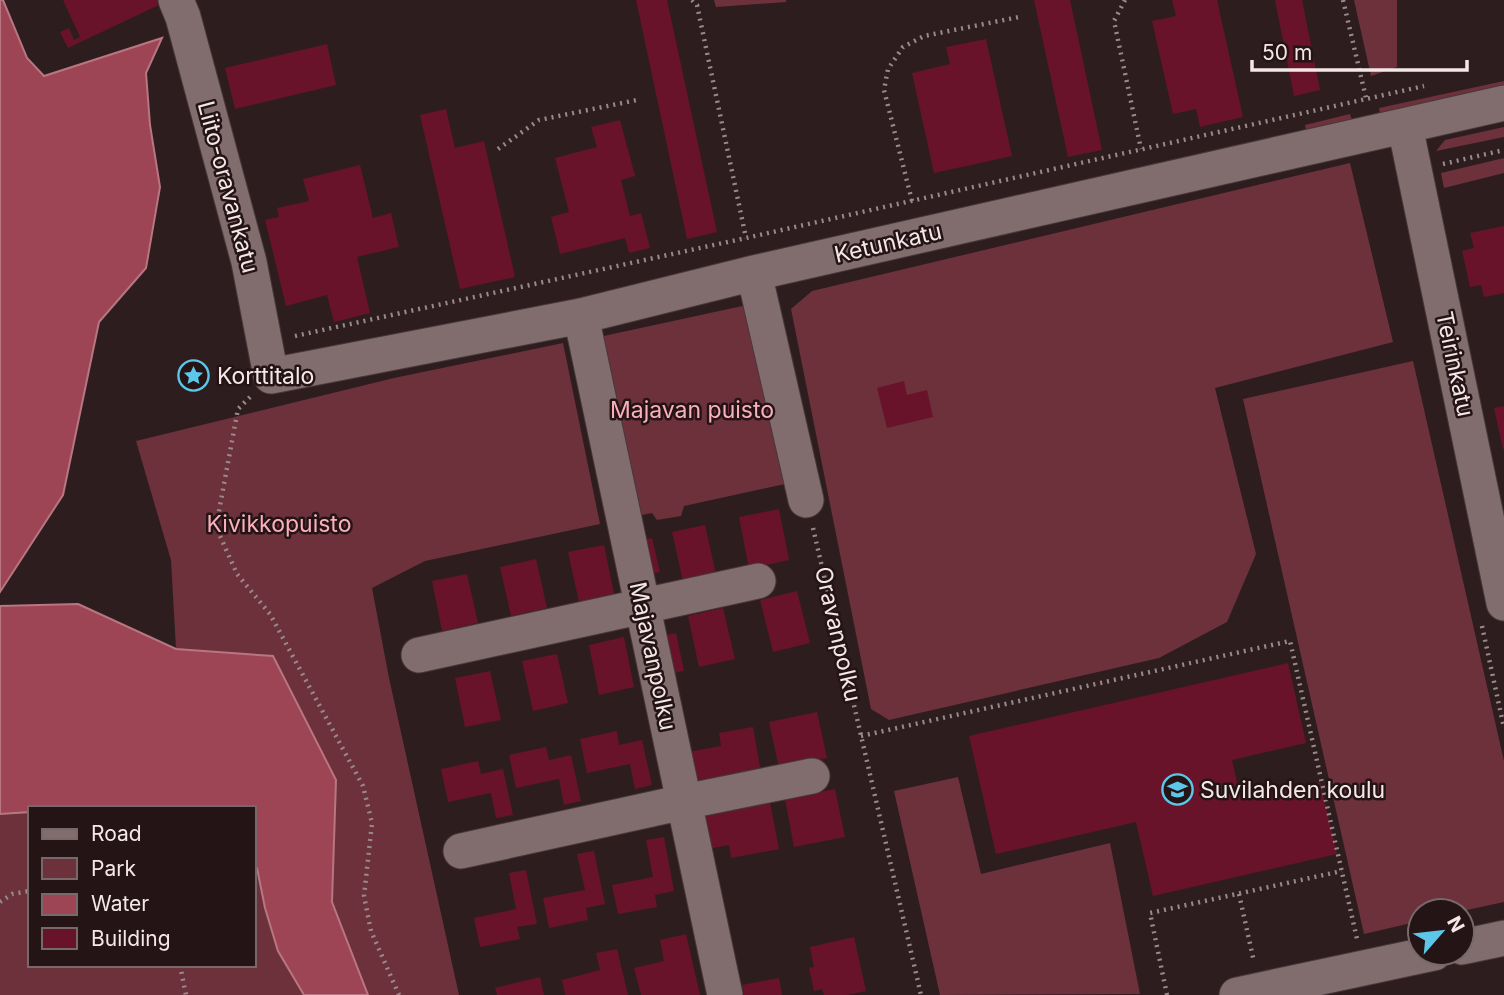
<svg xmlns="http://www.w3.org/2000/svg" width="1504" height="995" viewBox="0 0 1504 995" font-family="Inter,sans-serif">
<rect width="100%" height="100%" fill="#2e1d1f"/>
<path fill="#6d313b" d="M714,0H786V2L716,7Z
M1354,0H1397V67L1371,76Z
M1504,81V92L1381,118L1379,108Z
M1350,114L1353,123L1307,135L1305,125Z
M1504,127V137L1436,151L1445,140Z
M1504,158V173L1444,188L1441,173Z
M1350,163L1393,342L1215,388L1256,554L1227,622L1159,658L889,720L871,709L791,309L812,291Z
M747,305L785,484L684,506L681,516L657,520L652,513L637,516L599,337Z
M563,343L600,524L425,561L372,588L389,678L459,995H368L332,902L336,780L273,657L176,649L171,560L136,441L394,378Z
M1413,361L1504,761V902L1462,911H1420V921L1364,934L1243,399Z
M958,777L981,874L1110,843L1140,994L940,995L894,791Z
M30,812V965H254V866L257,868L265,908L278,951L304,995H0V814Z"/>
<path fill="#9d4555" stroke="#b77681" stroke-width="2" d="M0,0H3L27,58L44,76L162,38L146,73L150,125L160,187L146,268L99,322L63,495L0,592Z
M78,604L176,649L273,656L336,780L332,902L368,995H304L278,951L265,908L257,868L254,866V808H30V812L0,814V606Z"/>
<path fill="#68132a" d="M63,0H159L161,4L68,48L60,32L69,28L74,40L80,37Z
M636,0H667L717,232L687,239Z
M1034,0H1070L1102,150L1068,157Z
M1172,0H1217L1243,117L1200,127L1196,109L1173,114L1152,21L1176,16Z
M1275,0H1302L1320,90L1294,96Z
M986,39L1012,156L934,173L912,73L950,64L946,47Z
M327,44L336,85L235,109L225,68Z
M446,109L455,148L484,141L515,277L460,289L420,115Z
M620,120L635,176L621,180L630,216L641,213L650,248L629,253L625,238L560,254L551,217L569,212L555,158L597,147L591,127Z
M360,165L373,218L391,213L399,247L357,257L370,313L334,322L327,295L286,306L265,220L279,217L277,208L309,201L303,179Z
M1504,226V293L1484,297L1481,285L1470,287L1462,251L1474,248L1470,233Z
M904,381L907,395L927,390L933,417L887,428L877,388Z
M1504,406V449H1503L1494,408Z
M779,509L789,560L749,569L739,517Z
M705,525L717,579L684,586L672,532Z
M652,538L660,572L646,575L639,541Z
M604,545L614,594L579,602L568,552Z
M536,559L547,608L511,616L500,567Z
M467,574L478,623L442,631L432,581Z
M797,591L810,643L773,652L760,600Z
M723,608L735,659L699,667L688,616Z
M676,633L684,671L668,674L661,636Z
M624,637L634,687L599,695L589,645Z
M557,654L568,703L533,711L522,661Z
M1288,663L1306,743L1232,760L1241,800L1320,782L1337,854L1153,896L1136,822L996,854L969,736Z
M490,671L501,720L465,727L455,678Z
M817,712L827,758L779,768L769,722Z
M753,727L761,773L694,785L688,752L721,746L719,733Z
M617,731L619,745L642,740L652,785L635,789L630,764L587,773L580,739Z
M546,747L549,760L571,755L581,801L564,805L559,779L516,788L509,755Z
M478,761L481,774L503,769L513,815L496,818L491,793L448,802L441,769Z
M835,789L845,837L794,847L785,799Z
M770,802L779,849L731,858L729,845L702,850L696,816Z
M664,837L674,891L655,895L657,907L618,914L612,885L653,877L646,840Z
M594,851L605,904L586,908L588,920L549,928L543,898L585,890L577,854Z
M526,870L537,924L517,927L520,939L480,947L474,918L516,909L509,873Z
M686,934L700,995H641L634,968L664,961L660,940Z
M854,937L866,991L847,995H824L822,989L814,991L809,968L814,967L810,947Z
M617,949L628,995H565L562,980L600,970L596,953Z
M540,977L544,995H497L495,988Z
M779,978L782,995H744L742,985Z"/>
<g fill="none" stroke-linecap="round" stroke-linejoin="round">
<defs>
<path id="minor" d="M176,0L183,17L249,262L271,376L581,316L754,273L1504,103
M1405,126L1504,603
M754,273L806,500
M581,316L725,995
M419,655L758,581
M461,851L684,802L812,776
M1462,947L1504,938
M1237,995L1434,953"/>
</defs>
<use href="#minor" stroke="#47383a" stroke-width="37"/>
<path stroke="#988a8b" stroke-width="4.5" stroke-dasharray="2 5" stroke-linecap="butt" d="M692,0L697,5L746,238
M1125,0L1114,21L1141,149
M1343,0L1366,98
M498,149L539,120L637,100
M1443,164L1504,150
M912,201L884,90L888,69L903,47L924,36L1019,17
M295,336L746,238L1424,86
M250,397L238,409L216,527L237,574L270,614L363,786L372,823L364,896L371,931L399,995
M813,528L921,995
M1482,626L1504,728
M861,736L1290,641L1357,939
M1239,894L1254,962
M0,902L12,894L30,891
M180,965L186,995
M1167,995L1150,913L1342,871"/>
<use href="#minor" stroke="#816c6e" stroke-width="35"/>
</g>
<defs>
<symbol id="sight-ring" viewBox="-11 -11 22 22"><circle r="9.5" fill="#241416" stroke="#5cc7e8" stroke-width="1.5"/><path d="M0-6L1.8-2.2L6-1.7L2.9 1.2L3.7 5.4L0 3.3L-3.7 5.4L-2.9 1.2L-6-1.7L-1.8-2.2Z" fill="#5cc7e8"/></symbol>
<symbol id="school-ring" viewBox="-11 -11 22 22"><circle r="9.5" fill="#241416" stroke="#5cc7e8" stroke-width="1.5"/><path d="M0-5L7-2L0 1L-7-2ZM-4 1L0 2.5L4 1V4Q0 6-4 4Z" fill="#5cc7e8"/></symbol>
</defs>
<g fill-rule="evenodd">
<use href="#sight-ring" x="176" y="358" width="35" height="35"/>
<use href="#school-ring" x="1160" y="772" width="35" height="35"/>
</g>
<g text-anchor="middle" stroke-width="5" stroke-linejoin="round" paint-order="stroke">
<g font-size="23" fill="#f3e7e8" stroke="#241416">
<text transform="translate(228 187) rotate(75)" y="8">Liito-oravankatu</text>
<text transform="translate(888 243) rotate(-13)" y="8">Ketunkatu</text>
<text transform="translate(1455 364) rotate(78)" y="8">Teirinkatu</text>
<text transform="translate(838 634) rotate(77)" y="8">Oravanpolku</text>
<text transform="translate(653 656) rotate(78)" y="8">Majavanpolku</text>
</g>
<g font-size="23" fill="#f3e7e8" stroke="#241416" text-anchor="start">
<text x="217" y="384">Korttitalo</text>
<text x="1200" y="798">Suvilahden koulu</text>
</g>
<g font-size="23" fill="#faafb9" stroke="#241416">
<text x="692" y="418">Majavan puisto</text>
<text x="279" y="532">Kivikkopuisto</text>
</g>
</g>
<rect x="28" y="806" width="228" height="161" fill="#241416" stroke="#77686a" stroke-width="2"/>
<rect x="42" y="829" width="35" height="10" fill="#816c6e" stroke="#77686a" stroke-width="2"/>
<text x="91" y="841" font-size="21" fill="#f3e7e8">Road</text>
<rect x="42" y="858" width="35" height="21" fill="#6d313b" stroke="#77686a" stroke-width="2"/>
<text x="91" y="876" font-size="21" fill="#f3e7e8">Park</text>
<rect x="42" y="894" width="35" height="21" fill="#9d4555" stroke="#77686a" stroke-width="2"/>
<text x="91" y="911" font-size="21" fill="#f3e7e8">Water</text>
<rect x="42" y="928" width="35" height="21" fill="#68132a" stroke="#77686a" stroke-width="2"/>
<text x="91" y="946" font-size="21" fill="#f3e7e8">Building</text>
<g transform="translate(1441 932) rotate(62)"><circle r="33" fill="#241416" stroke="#77686a" stroke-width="2"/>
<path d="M0-5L12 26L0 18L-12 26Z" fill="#5cc7e8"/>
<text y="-10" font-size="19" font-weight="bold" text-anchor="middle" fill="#f3e7e8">N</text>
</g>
<path d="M1252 60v10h215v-10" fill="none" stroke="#f3e7e8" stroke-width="3.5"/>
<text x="1262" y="60" font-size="21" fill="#f3e7e8" stroke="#241416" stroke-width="5" paint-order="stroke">50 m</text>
</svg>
